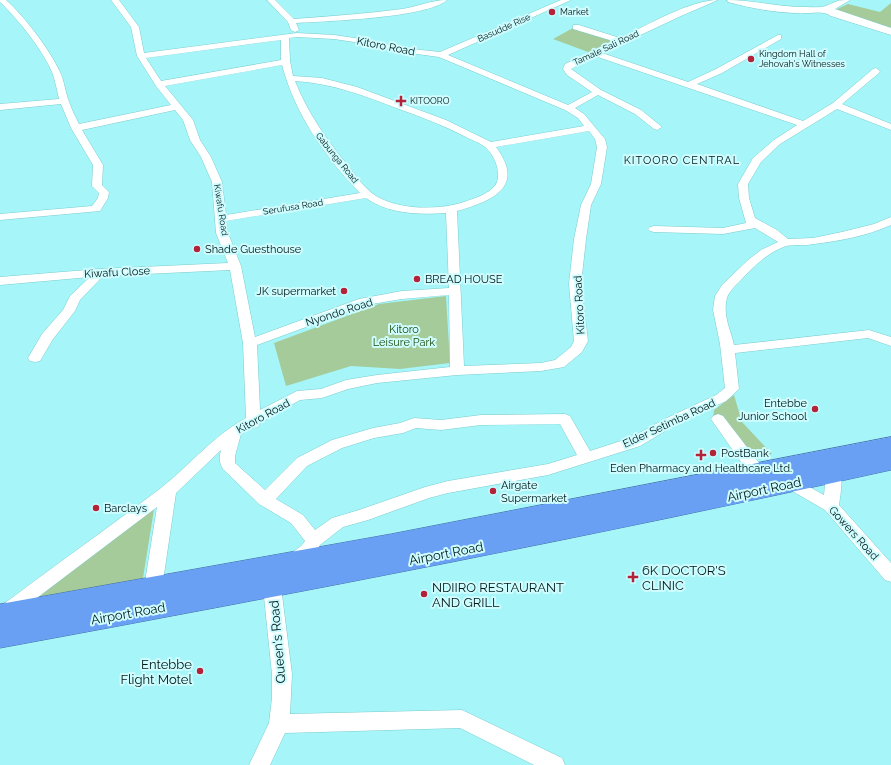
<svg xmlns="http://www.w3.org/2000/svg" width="891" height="765" viewBox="0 0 891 765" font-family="Raleway,sans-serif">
<rect width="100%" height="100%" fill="#a6f6f9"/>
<path fill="#a5cb9a" d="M891,3V27L886,29L835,10L848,4L880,12Z
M573,28L614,41L588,52L553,39Z
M446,296L450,363L400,369L351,366L286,386L274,343L379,304Z
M734,395L742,422L772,454L751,461L713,418L714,410Z
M155,503L143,578L27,606Z"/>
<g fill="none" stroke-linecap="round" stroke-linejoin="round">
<defs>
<path id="street" d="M0,0H6C24,16 50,50 60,72C64,80 65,90 68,99C71,108 75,116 79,124L171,105L156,86L137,56L131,27L111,0H119L139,27L144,53L297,33L334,35L368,40L403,48L440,52L561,0H571L448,55L568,105L592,92L567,75L563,69L565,64L613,41L573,29V25H579L620,38C646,26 690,0 718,0L681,16L602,53L688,82L716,69L778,35H781V39L722,73L697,84L803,121L833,103L873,69L876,68L880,71L879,73L842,104L891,124V130L837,109L780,144L761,162L748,184L749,198L755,218L777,230L788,239L813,238L842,232L874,224L891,217V225C867,236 839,241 814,244C805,246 795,244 786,246C768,252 753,267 740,281C733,288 727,293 726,303C724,318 731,331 734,345L869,330L891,337V346L868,338L735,353L739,389L726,401L677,424L640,446L548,475L448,493L429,498L368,520L343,527L320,545L314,556L300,565L294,567L288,565L285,560C290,551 300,550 305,541L291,523L259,504L223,469C219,463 219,457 221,450L176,493L162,588L159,593L153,595L147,593L144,588L157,507L13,616L7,618L1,616V606C54,566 108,528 161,488C190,465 213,436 246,418L243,343L230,270L103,276L80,300L75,311L53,339L40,361L35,362L30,361L28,358L42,334L63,310L70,296L90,277L0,285V277L99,269L228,263L216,233L212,182L201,157L190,140L183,120L175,110L82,130L103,165L102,185L109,192L108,198L100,211L0,220V214L92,206L98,198L99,193L92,186L93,165L71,128L61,104L0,110V104L59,99C57,90 55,80 52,72C42,49 18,19 0,2ZM297,37L334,39L368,44L403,52L439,57L565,110L578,118L584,126L491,142L446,120L357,87L322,78L293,76L290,61L289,38ZM281,40V60L161,81L146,58ZM595,56L797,125L774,140L753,158L738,184L739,198L746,223L723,228L654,226L650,227L648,229L650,231L654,232L723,234L755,228L778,242L761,250L748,260L722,285L715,296L713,310L720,344L725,388L716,395L667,418L630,438L590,451L570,416L565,414L481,415L441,420L414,418L400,423L373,428L332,440L297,458L265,490L235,463V456L241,434L252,428L258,427L260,423L300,400L322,398L348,389L377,383L457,375L541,371L564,367L582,352L588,341L581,284L586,239L591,205L601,184L607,147L605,139L594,126L584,114L575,108L598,95L635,114L654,129L657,130L662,127L641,110L601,90L571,69ZM282,65C295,114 325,157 360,193L226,215L222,182L211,157L200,140L193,120L165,86ZM295,81C332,83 365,96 399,109C422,117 445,126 466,137C472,140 480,143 485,147C494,154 501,171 497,182C492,194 472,199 461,203C436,210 399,210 376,196C365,189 357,177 349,167C327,140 308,114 295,81ZM589,131L595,139L597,147L591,184L581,205L574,239L569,284L574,341L571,347L555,360L541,363L464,366L457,211C492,201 526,187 496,147ZM366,198C388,214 420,215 446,213L449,288L402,291L359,299L255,337L241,266L228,233L226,221ZM449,295L450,367L377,375L346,380L321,389L297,391L260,410L257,345L366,305L402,299ZM560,424L577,455L548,464L448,481L425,487L359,510L332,518L315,530L303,515L276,499L307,466L342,448L374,438L403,433L416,428L441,430L481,425Z
M267,0H275L294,19C330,16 366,14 402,9C417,7 431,0 447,0C427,18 327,21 296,23L299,30L295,32L291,30L288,22Z
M718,414L723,416L763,468L765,472L763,476L757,478L751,476L713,422L711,419L713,416Z
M828,460C847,466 841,489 839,505L891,563V582L885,580L825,510L787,488L785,484L787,480L793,478L824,495L826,475L820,466L823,462Z
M272,580L278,582L281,587L292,674L290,714L462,710L562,758L565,765H534L460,728L285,733L270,765H249L269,723L272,698V674L263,587L266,582Z"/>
<path id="secondary" d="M727,0C753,0 778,7 805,7C811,7 820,8 826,6C838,1 836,0 850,0L835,9L891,28V35L831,16C824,11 817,13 808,13C781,14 754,9 728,2Z"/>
<path id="highway" d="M891,437V470C595,536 298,593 0,648V604L391,534Z"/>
</defs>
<use href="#street" stroke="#7ccccf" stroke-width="1"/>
<use href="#secondary" stroke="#7ccccf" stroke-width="1"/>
<use href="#highway" stroke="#4470a7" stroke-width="1"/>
<use href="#street" fill="#fff" fill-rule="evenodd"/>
<use href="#secondary" fill="#fff" fill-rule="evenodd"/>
<use href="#highway" fill="#69a0f4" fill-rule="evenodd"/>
</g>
<g fill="#b42239" stroke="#cffdff" stroke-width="1.5">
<circle cx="552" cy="12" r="4"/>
<circle cx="751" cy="59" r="4"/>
<path d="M399 95h4v4h4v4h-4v4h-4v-4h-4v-4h4z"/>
<circle cx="197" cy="249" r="4"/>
<circle cx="417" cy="279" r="4"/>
<circle cx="344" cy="291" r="4"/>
<circle cx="815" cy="409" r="4"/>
<circle cx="713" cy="453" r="4"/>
<path d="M699 449h4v4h4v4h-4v4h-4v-4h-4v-4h4z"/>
<circle cx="493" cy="491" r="4"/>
<circle cx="96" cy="508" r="4"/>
<path d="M631 571h4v4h4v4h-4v4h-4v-4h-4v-4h4z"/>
<circle cx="424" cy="594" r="4"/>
<circle cx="200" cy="671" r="4"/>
</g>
<g text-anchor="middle" stroke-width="4" stroke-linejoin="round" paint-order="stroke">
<g font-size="9" fill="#001718" stroke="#cffdff" text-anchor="start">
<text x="560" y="15">Market</text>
<text x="759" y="57">Kingdom Hall of<tspan x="759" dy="10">Jehovah's Witnesses</tspan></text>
<text x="410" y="104">KITOORO</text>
</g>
<g font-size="9" fill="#001718" stroke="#cffdff">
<text transform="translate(504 28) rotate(-24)" y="3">Basudde Rise</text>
<text transform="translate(606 48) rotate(-25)" y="3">Tamale Sali Road</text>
<text transform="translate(337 158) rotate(51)" y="3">Gabunga Road</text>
<text transform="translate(293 207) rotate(-9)" y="3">Serufusa Road</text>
<text transform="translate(221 210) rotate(81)" y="3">Kiwafu Road</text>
</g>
<g font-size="11" fill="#001718" stroke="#cffdff">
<text transform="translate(386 46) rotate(11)" y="4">Kitoro Road</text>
<text transform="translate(117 272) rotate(-3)" y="4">Kiwafu Close</text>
<text transform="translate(579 305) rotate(-93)" y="4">Kitoro Road</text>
<text transform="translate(339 312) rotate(-18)" y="4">Nyondo Road</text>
<text transform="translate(263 416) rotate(-29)" y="4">Kitoro Road</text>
<text transform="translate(669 423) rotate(-25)" y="4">Elder Setimba Road</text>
<text transform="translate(854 533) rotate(48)" y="4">Gowers Road</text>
</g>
<g font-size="11" letter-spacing="1" fill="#001718" stroke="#cffdff">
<text x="682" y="164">KITOORO CENTRAL</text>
</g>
<g font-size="11" fill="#001718" stroke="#cffdff" text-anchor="start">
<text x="205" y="253">Shade Guesthouse</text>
<text x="425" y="283">BREAD HOUSE</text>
<text x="336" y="295" text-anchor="end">JK supermarket</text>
<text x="807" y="407" text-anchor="end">Entebbe<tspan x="807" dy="13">Junior School</tspan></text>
<text x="721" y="457">PostBank</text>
<text x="701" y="472" text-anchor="middle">Eden Pharmacy and Healthcare Ltd.</text>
<text x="501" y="489">Airgate<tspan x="501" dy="13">Supermarket</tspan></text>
<text x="104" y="512">Barclays</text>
</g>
<g font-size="11" fill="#1d4b0b" stroke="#cffdff">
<text x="404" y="333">Kitoro<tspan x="404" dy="13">Leisure Park</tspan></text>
</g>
<g font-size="13" fill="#001718" stroke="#cffdff">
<text transform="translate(764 489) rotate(-12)" y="5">Airport Road</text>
<text transform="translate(446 553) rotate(-11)" y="5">Airport Road</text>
<text transform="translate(128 613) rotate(-10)" y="5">Airport Road</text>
<text transform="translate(277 642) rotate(-95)" y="5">Queen's Road</text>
</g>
<g font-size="13" fill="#001718" stroke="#cffdff" text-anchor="start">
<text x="642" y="575">6K DOCTOR'S<tspan x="642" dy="15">CLINIC</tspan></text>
<text x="432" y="592">NDIIRO RESTAURANT<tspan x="432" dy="15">AND GRILL</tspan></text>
<text x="192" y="669" text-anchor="end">Entebbe<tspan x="192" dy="15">Flight Motel</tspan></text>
</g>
</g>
</svg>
